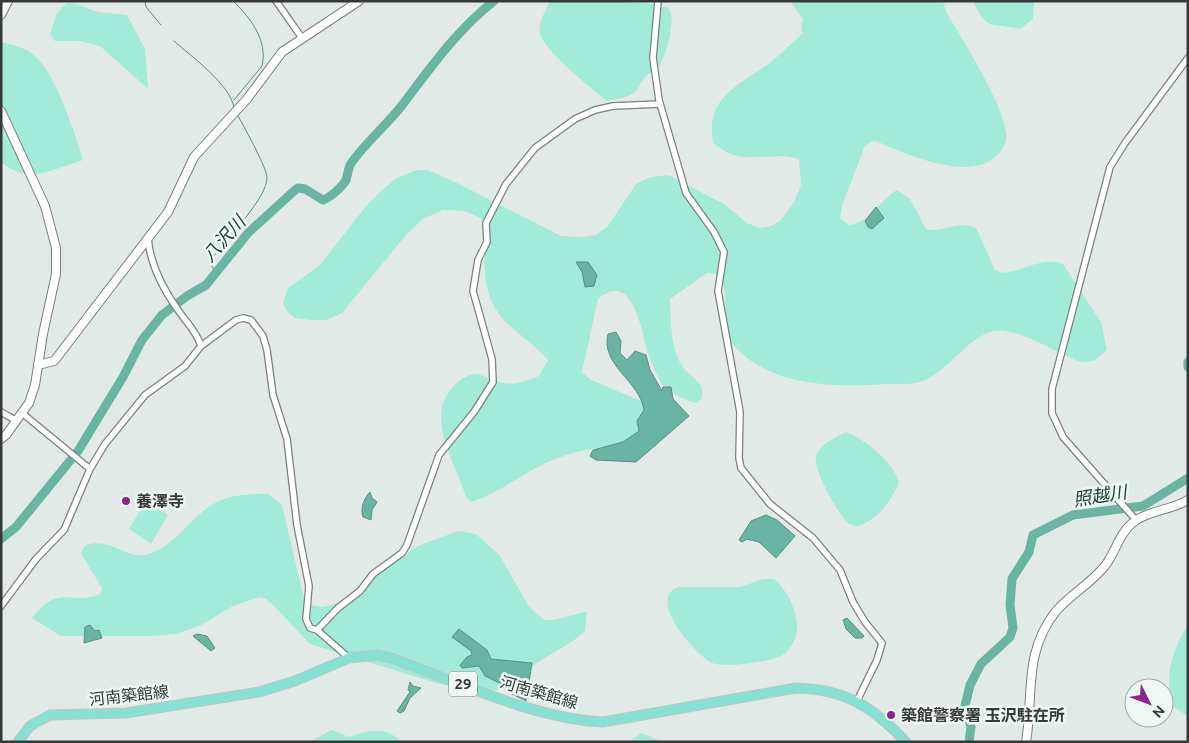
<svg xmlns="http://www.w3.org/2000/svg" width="1189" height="743" viewBox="0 0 1189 743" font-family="Ubuntu,'Noto Sans JP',sans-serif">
<rect width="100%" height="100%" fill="#e2eae8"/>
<path fill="#a2ebd9" d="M550,1C572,1 654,0 668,8C678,16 665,61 657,69C654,72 650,73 647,75C642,80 640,86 636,91C628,98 617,99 607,101C591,88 546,53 540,34C537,23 546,11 550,1Z
M790,1H943L946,12C962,39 1004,104 1006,134C1007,142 1003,149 998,154C972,184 905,154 876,141L870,142L864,148L842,206L840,218L849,225C871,223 879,200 897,190L910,199L926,229C944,234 956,219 976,228L995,270L1002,273C1021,272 1045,255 1063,264L1101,322L1107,350L1094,361L1081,362C1057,354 1018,326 993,331C969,337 949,369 925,380C915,385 899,384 888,384C837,388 767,387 732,343C724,333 727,301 724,287C723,283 719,278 717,274L707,273L670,299C671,320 670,349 683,367C690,378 705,381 702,398L697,403C685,401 668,392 661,382C656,374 651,362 648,353C641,332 634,269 598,299L582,372L591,380L655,407L646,440C614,446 583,447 553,460C523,472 501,493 471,502L466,497C456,463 423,417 454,386C460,380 467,374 477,374C484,375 488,379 495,381C511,387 524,382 539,376L548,360C537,347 523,338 510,326C479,299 484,261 486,225L482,219L465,211L443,210L423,219L407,234L342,313L327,320H311L295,318L287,311L283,303L288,288L320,265L366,206L381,191L395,179L416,170H428L457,183L561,236L581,237L596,235L608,226L636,184L651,177L668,175L724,204L747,223L760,228L769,227L780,221L794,202L801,185L799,159C767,150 739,169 713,142C705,96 740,85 771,62C782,53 792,43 803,33L801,30L803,19Z
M973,1H1034L1033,19L1020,29C991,22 988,33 973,1Z
M67,3L76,4L98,12L127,15L145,49L148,89L100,46L80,41H55L50,34L57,13Z
M1,42C12,45 25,47 34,55C56,74 74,131 83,160C54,169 27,185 1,162Z
M846,432C864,438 894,463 899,482C892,500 878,520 858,526C854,526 851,525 848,523C838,514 812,468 816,456C820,444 836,437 846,432Z
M255,494H268L282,505L304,598L310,605L322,607L339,603L418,546L458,531L476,534L500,556L528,605L538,615L545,620H554L585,612L587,613L585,631L573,641L535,664L506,689L483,692L436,683L310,644L273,605L266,599L259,597L233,606L201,625L177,634L152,636H61L32,618C61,582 69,607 100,594L102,588L82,555V550L86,545C112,537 127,561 149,554C180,544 194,509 224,499C234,495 244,495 255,494Z
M146,500L168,515L151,544L129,529Z
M763,579H774C787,589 798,612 797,629C796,639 791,649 783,655C771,662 724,668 712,663C694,654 645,597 679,587H740Z
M1188,625V716L1172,706C1165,675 1171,652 1188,625Z
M332,730L349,737C369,730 385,726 402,742H309Z
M641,733L663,742H629Z"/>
<path fill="#69b4a3" stroke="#5a8f83" d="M876,207L884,218L872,229L868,227L865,221Z
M576,262H588L597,275L594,286L585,287L582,272Z
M616,332L621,341L620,353L627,360L635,351L646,355L650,370L662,391L663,387H671L673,399L689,416L636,462L596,460L590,456L593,450L623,442L639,431L637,421L644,410C640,381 600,365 608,334Z
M370,492L372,498L377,502L372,510L371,520L363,517C360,509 364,498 370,492Z
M766,515L777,520L795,536L776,558L759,542L747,539L742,542L739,540L751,521Z
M847,618L864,636L862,638H855L846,629L843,620Z
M90,625L95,631L99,630L102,638L84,643L85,627Z
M459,629L487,650L491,659L532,663L526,701L510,693L506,686L485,676L479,666L462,668L460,665L467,657L472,655L471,651L452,637Z
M197,634L207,636L215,648L211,651L193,636Z
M410,682L413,686L421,688L410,698L404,711L400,713L397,711L410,692L408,690Z"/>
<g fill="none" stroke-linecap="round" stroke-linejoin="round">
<path stroke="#5a8f83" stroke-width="1" d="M145,1L146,7L161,25
M233,1C251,18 268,41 262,66L234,100
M174,41C192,57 231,85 234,108
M216,274L211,264L213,257C226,240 268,197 267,177C266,166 243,125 237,114"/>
<path stroke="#69b4a3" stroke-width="9" d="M1188,362V367
M1,539L16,527L78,451L123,377L142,340L162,315L187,296L206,285L248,233L294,191L298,188L305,189L323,200C331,197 342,187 346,180C348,174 348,167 352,162C367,141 387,125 403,104C431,67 457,30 494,1
M969,742L971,727L965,706L970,685L981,664L1010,637L1013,628L1010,605L1012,579L1029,552L1033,535L1073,515L1143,506L1188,478"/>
<defs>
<path id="minor" d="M276,1L302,38
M658,1L653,58L659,100L686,193L714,232L724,252L718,291L740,412L739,458L741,468L770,504L813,538L840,570L853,602L865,622L882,643L877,660L857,701
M148,238C150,264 163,289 178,310C186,322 197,332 201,346
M1,412L17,421
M22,413L90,469
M1136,520L1063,437L1052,413V389L1110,167L1125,143L1188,58
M1,606L36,559L64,530L90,469L105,444L145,395L185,366L201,346L236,320L243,318L251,320L263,336L267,350L273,395L287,439L297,525L309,586L306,619L310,628L317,630L349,658
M317,630L338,608L360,591L373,574L402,553L407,545L439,455L474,412L493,382L492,359L473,291L478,260L487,242L486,223L506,184L535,148L575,119L595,110L613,106L660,104"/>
<path id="tertiary" d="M1,15L8,1
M1,111L45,206L56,248V274L43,334L35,385L29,403L6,435L1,439
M38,365L54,361L58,356L168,212L194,157L247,99L282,52L359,1
M1026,742C1034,694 1023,653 1056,611C1070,595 1090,584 1104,567C1116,553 1118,533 1135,521C1150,510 1172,510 1188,500"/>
<path id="primary" d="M18,742L30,726L50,715L126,713L259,692L295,681L349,658L376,655L391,658C455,681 535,719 603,722L796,688C845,689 873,707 906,742"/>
</defs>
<use href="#minor" stroke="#7a817f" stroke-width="8"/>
<use href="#tertiary" stroke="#7a817f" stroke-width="10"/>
<use href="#primary" stroke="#c3c4c4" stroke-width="11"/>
<use href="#minor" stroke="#fff" stroke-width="5.5"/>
<use href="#tertiary" stroke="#fff" stroke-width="8"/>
<use href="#primary" stroke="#85e1d1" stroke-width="9"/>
</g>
<g fill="#8c278e" stroke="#eff7f5" stroke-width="2">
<circle cx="126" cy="501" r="5"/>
<circle cx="891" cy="715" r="5"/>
</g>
<g text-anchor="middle" stroke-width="5" stroke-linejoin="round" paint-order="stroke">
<rect fill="#eff7f5" stroke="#6e7271" stroke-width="1" x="449" y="671.5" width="28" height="25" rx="4"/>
<g font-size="15" font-weight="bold" fill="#363939">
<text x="463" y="689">29</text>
</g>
<g font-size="16" font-weight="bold" fill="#363939" stroke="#eff7f5" text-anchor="start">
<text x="136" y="507">養澤寺</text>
<text x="901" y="721">築館警察署 玉沢駐在所</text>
</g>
<g font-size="16" fill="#363939" stroke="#eff7f5">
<text transform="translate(539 692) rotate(16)" y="6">河南築館線</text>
<text transform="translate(129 695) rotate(-6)" y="6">河南築館線</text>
</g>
<g font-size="18" font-style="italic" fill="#1c4038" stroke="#eff7f5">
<text transform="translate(224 239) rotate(-49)" y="6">八沢川</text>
<text transform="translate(1100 496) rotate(-9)" y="6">照越川</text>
</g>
</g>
<rect width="1189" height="743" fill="none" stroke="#363939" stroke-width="5"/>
<g transform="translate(1149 703) rotate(132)"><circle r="24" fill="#eff7f5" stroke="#a5abaa"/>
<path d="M0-4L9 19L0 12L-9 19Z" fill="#8c278e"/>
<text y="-8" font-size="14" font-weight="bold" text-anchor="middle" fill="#363939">N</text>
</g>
</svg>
